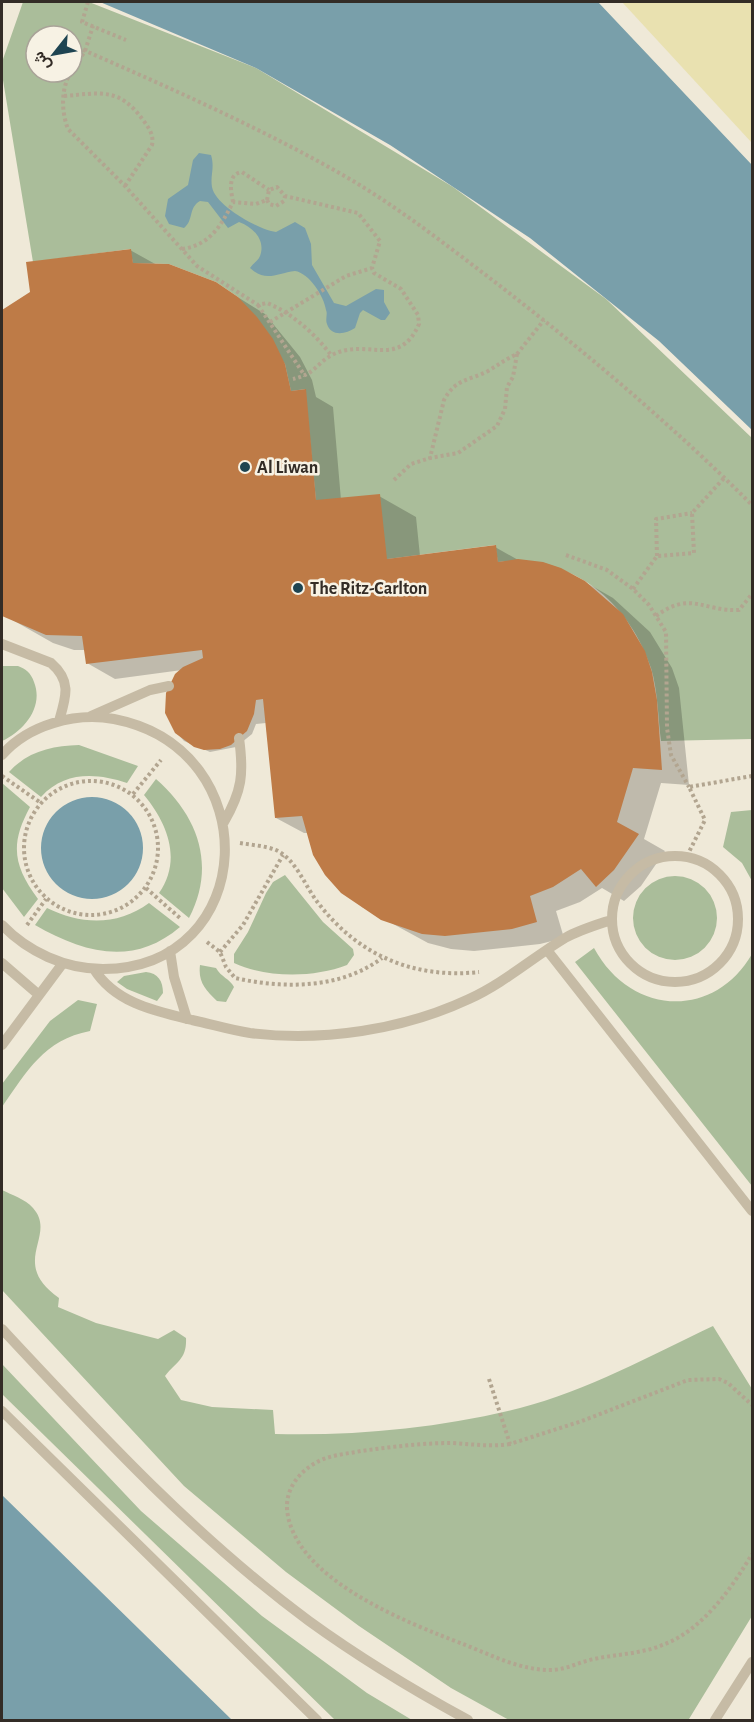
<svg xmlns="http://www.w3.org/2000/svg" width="754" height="1722" viewBox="0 0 754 1722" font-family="'Alegreya Sans',Vazirmatn,sans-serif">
<rect width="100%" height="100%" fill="#efe9d8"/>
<path fill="#aabd9a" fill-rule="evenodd" d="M23,2H89L256,68L453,187L606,299L752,438V739L661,741C658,718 658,691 651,668C629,601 570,553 498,562L495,545L387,559L316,500L305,389L291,391L285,364L238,297L216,282L169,264L133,263L130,249L33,262L2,74V62ZM36,36H72V72H36Z
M18,666C26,669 31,673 34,682C44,707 24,731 2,741V666Z
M79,745L138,766L127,783C96,773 65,771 41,797L9,772C28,751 52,746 79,745Z
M156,779C199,817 216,866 189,918L159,893C182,860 168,824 144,795Z
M2,783L30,807C10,844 13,865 38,899L24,917L2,888Z
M752,810V881L742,863L723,847L731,812Z
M285,875L323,922L353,949L354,955L347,965C313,978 267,978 234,963V954L248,932L266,893L273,882Z
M633 918a42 42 0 1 1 84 0a42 42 0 1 1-84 0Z
M149,903L180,927C133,967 84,953 35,925L47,908C81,925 118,926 149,903Z
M594,948C630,1015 713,1021 752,954V1186L575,962Z
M200,965L216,968C221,977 230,979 234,987L226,1002L217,1001C205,989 198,982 200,965Z
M146,972C158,973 163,981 163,993L157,1001L127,989L117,982L124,976Z
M78,1000L97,1004L90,1031C44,1040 27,1071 2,1107V1084L50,1021Z
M2,1190C12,1195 25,1199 33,1208C58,1236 8,1262 59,1298L58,1307L96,1323L158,1339L174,1330L186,1338C187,1359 177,1361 165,1376L181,1400L212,1407L273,1410L275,1434C356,1436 441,1428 520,1408C587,1391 651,1355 713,1326L752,1389V1616L689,1719L509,1720L451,1688L359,1626L286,1572L184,1486L2,1290Z
M2,1364L141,1511L262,1616L367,1693L412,1720H335L2,1394Z"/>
<path fill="#e9e1b0" d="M622,2H752V143Z"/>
<path fill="#799faa" d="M100,2H598L752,165V430L659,341L530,238L390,145L256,68Z
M199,153L211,155C215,168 210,175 212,187C215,205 255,227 271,231L276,232L295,222L305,228L311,244L312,265L334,303L346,306L376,289L384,290V302L390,313L385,320H381L363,310L360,313L355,328C346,334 331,337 327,324C325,319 328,314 326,310C324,296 309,273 295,271C277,273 266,283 250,268C253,263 258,261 260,256C266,240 253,227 239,222L228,228L208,202L200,201C188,208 194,220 184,228L169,224L165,216L168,199L188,185L193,160Z
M41 848a51 51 0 1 1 102 0a51 51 0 1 1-102 0Z
M2,1495L232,1720H2Z"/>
<path fill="#0003" d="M130,250L157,265L215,283L265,314L300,357L312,380L316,397L333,407L341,500L379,496L416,517L420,556L495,547L520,561L585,582L613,598L650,632L672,668L679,688L689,785L661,783L644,839L665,851L641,886L624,901L602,888L580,902L556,911L564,938L540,944L474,951L451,949L428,943L362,907L308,833H304L276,818L266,723L256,724L252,734L236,747L210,752L184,741L176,732L182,670L115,679L87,663L86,650H74L53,643L2,614V312L32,293Z"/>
<path fill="#be7b47" d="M131,249L133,263L169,264L216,282L238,297L257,317L273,339L285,364L291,391L306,389L316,500L380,494L387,559L496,545L498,562L518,559L543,562L561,568L585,581L623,614L645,651L652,672L657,700L662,770L633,768L617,822L639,834L614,870L596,887L581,869L553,887L530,896L537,922L512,929L445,936L422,934L381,920L341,893L325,875L313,855L302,816L275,818L263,699L256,700L254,714L247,731L231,745L220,749L204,750L194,747L175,733L165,713L166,693L175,674L183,667L203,658L202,650L86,664L82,636L46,635L2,616V310L30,292L26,262Z"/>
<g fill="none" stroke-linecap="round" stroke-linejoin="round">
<path stroke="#b2a590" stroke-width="4" stroke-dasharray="3 3" stroke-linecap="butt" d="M88,2L82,22L126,40
M47,34L51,36
M72,45C161,84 250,123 334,170C390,201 441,241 491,279C582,349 671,424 752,505
M72,71L85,51L93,26
M71,72C61,88 61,111 68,129L125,186L197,266L258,305L267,303C292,313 315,334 331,355
M64,96C101,93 119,87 143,120C149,128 154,135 152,145L125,186
M267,200L269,190L277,187L285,196L358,213L380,241L372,268L374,273L401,289L418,315L419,324C399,370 366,337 332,355C316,364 315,374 293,379
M267,200L269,204L276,206L284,201L285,196
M233,202C231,191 227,174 242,172L269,190
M182,249C210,245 221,226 233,202L256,204L267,200
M258,305L305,376
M270,322L346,276L372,268
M517,354L513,377L507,387L505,409L497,426L458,453L430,458L444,400C456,378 469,381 488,371C498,365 506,359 517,354Z
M517,354L544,320
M394,480L411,464L430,458
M566,555L607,570L633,589L649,605L666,632L667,728L671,755L689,787
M657,556L656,519L692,513
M633,589L657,556L694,553L692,513L725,477
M656,616C691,590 704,612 739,610L752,594
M2,776L41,803
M24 848a67 67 0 1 1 134 0a67 67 0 1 1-134 0Z
M133,794L161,760
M240,843C252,845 266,846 276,850C297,860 305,887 319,904C359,956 415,979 479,972
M687,856L705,820L689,787L752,776
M146,888L181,919
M27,925L46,899
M207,942L220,952L226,967L235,978C284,989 341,989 382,958
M220,952L243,925L283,855
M489,1379L510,1444L582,1421L688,1380L719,1379L728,1383L752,1405
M510,1444C490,1447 471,1444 451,1443C421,1443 391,1447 361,1451C346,1454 330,1455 317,1462C299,1472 286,1488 287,1509C293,1579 408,1623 463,1644C491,1655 520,1670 550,1670C566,1670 579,1662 594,1659C617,1654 642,1654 665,1644C703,1629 732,1588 752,1554"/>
<path stroke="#c6bba5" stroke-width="10" d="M2,644L51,663C72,681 66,697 59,721
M91,716L150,690L169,686
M2,755C28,725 75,712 114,719C268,749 259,968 103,969C65,969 28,952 2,925
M224,822C242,791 244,774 239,738
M612 919a63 63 0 1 1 126 0a63 63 0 1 1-126 0Z
M547,950L752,1211
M170,951L174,977L187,1019
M2,963L39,995
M94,969C115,1003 155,1011 192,1020C211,1024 230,1030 250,1033C322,1042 403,1030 469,999C504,983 532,958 565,938C579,930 596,925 611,920
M2,1045L63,963
M2,1329C98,1432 195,1537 309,1621C360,1658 413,1690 468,1720
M2,1411L317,1720
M715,1720L752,1662"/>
</g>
<g fill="#1e4451" stroke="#f7f2e4" stroke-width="2">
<circle cx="245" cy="467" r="6"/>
<circle cx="298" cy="588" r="6"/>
</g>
<g text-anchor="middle" stroke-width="5" stroke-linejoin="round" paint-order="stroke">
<g font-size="18" font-weight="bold" fill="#332c26" stroke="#f7f2e4" text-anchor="start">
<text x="257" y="473">Al Liwan</text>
<text x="310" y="594">The Ritz-Carlton</text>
</g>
</g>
<rect width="754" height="1722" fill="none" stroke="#332c26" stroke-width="6"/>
<g transform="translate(54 54) rotate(239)"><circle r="28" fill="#f7f2e4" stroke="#a9a398" stroke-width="1.5"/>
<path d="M0-4.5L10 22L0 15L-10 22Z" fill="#1e4451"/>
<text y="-9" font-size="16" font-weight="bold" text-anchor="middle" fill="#332c26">ش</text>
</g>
</svg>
